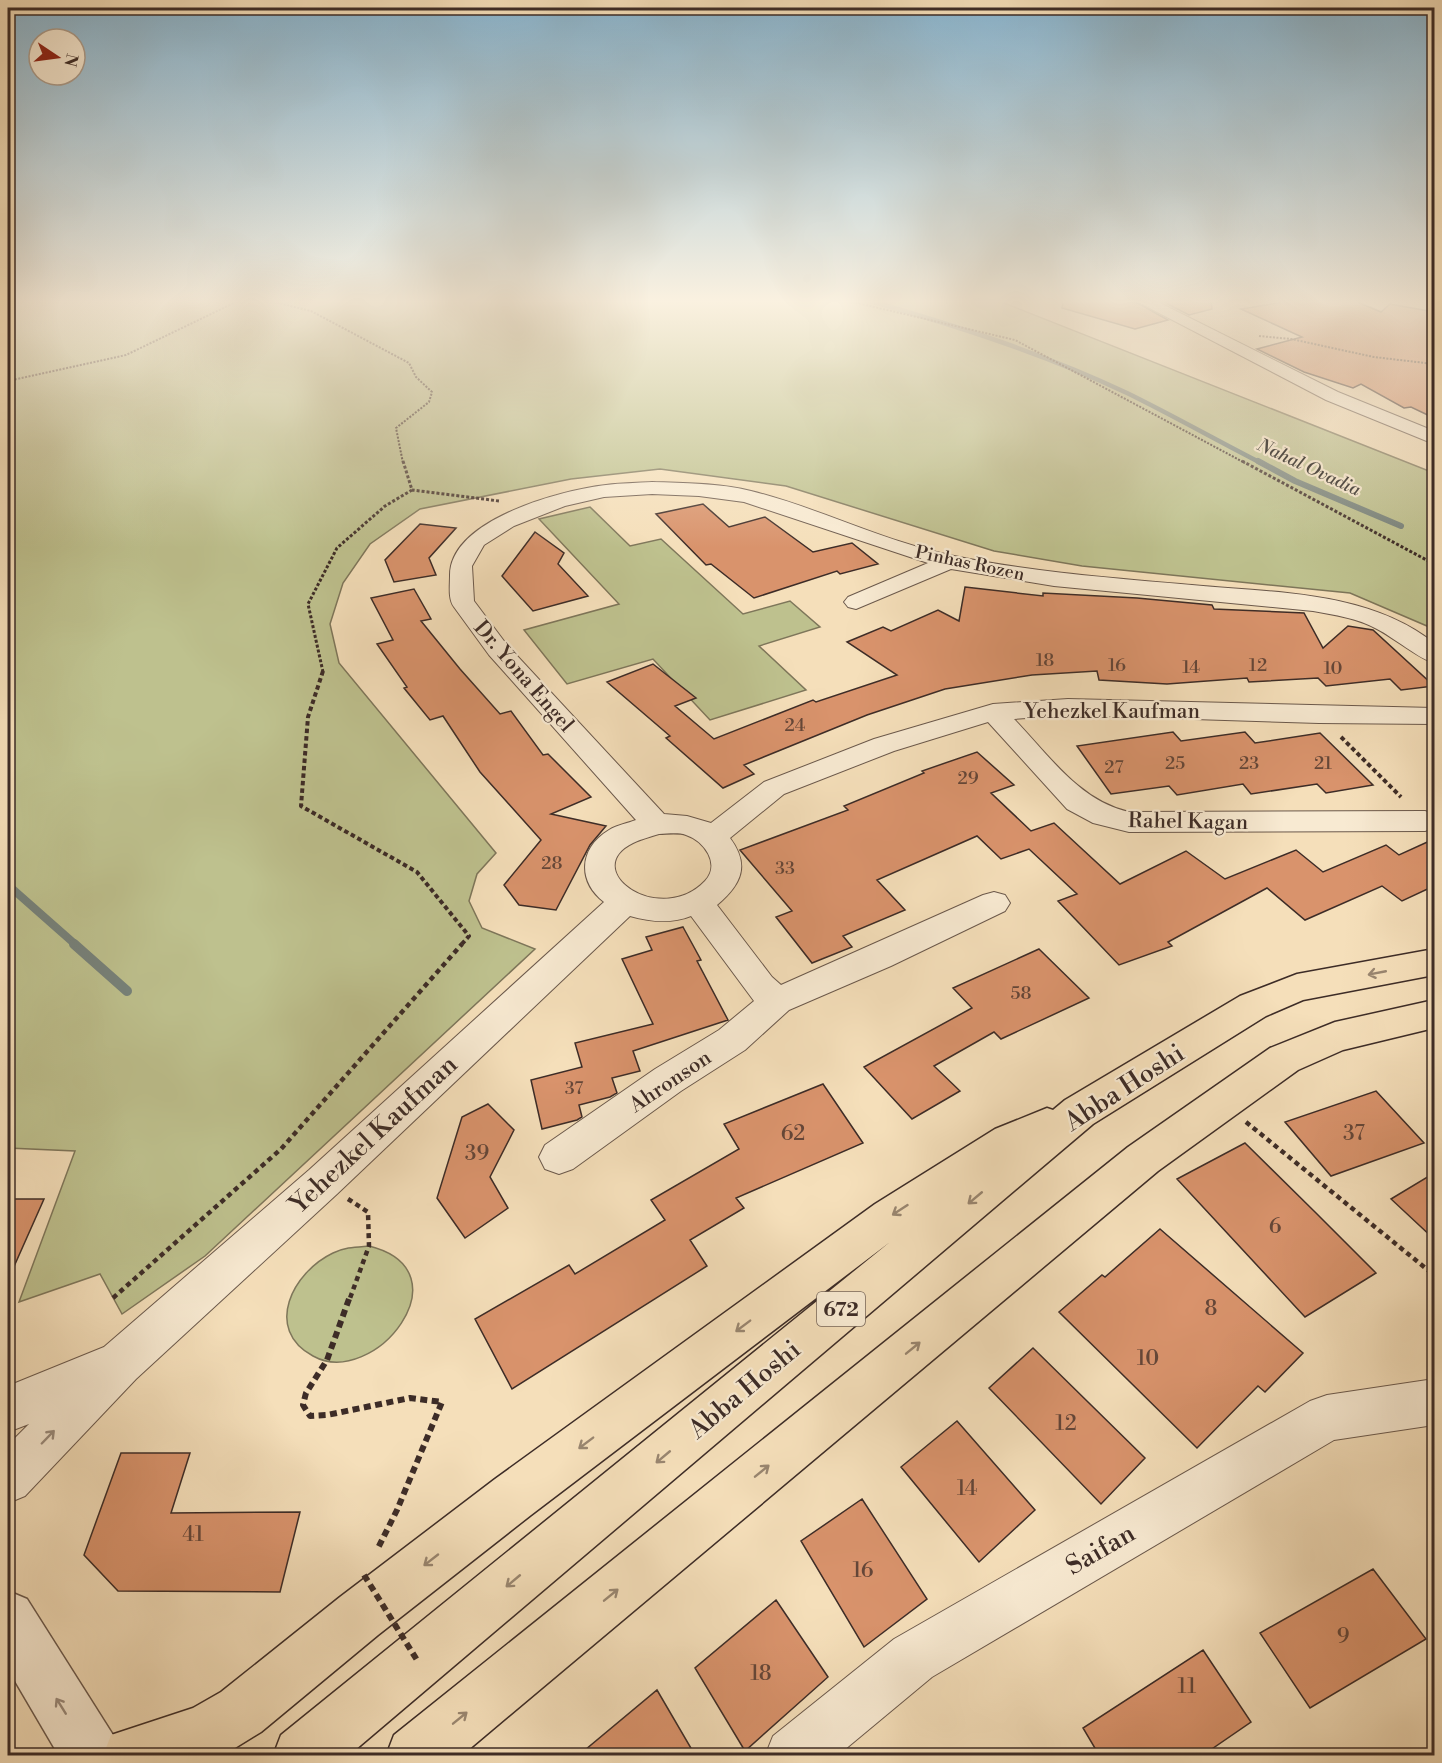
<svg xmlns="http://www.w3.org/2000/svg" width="1442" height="1763" viewBox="0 0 1442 1763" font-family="'Libre Bodoni',serif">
<rect width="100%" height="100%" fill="#f5dfba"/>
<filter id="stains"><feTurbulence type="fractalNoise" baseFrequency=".00333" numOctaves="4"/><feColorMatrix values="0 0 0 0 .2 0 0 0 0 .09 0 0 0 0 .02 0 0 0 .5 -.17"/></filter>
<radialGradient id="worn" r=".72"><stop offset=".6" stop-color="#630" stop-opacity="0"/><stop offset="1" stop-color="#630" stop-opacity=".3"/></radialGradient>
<path fill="#bec18e" stroke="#7e765a" stroke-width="1.5" d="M8,301H999L1434,473V629L1350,593L1082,566L994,551L786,486L660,469L571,479L420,509L370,544L343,583L330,624L339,663L496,853L477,874L469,901L482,928L535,949L205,1256L122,1314L100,1274L19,1302L75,1151L8,1148Z
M590,507L630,546L661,539L743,614L790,601L820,627L759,646L806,690L710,720L653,659L567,684L524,630L619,604L539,519Z
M369,1246C469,1271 374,1390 313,1356C263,1329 293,1272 333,1253C345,1247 357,1247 369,1246Z"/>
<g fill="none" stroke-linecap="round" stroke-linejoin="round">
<path stroke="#76827b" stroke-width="4.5" d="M870,301C957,326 1045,354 1127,393C1172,415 1216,440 1261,463"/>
<path stroke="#76827b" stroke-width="6" d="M1258,461L1295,481L1401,526"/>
<path stroke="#76827b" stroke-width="8" d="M8,885L76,945"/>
<path stroke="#76827b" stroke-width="10" d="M74,944L127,991"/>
</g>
<path fill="#d9936c" stroke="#3d2c27" stroke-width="1.5" d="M1063,301H1134L1168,320L1135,329L1062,308Z
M1162,301H1211L1212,309L1189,315Z
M1290,301H1355L1381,312L1390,304L1434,312V418L1411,407L1404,408L1361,384L1353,388L1304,372L1257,349L1302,337L1241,309Z
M703,504L729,527L765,517L813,552L852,543L878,564L840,574L837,571L754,598L711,564L706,565L656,514Z
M420,524L456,528L429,558L436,575L394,582L385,560Z
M535,532L564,553L558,564L588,596L533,611L502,576Z
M965,587L1043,596V593L1137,598L1212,605L1214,609L1304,613L1323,648L1348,626L1373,630L1434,686L1401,690L1390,679L1326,686L1318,678L1249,682L1247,678L1167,684L1099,680L1097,671L1032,675L945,689L867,715L744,765L754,774L723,788L666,738L670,736L607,682L653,664L696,698L675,706L714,739L813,700L816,702L897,675L847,642L883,627L891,631L938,610L959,621Z
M414,589L431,619L421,621L460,669L500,714L511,711L543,755L548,754L591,797L551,814L606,826L590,845L556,910L519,905L504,885L541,840L480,772L443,716L430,720L404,688L407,687L377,644L393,640L371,598Z
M1173,732L1181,741L1245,732L1255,743L1320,733L1373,785L1326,793L1317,784L1251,794L1243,784L1177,795L1169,786L1111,794L1077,746Z
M977,752L1014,785L991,793L1031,831L1054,823L1120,884L1186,851L1225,879L1296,850L1323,872L1386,845L1399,855L1434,839V886L1402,901L1382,886L1305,920L1267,888L1168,942L1172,946L1119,965L1058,901L1077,894L1029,849L1001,859L977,836L877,880L905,910L843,936L852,947L812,963L776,917L792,911L740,850L848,810L844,806L924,773L922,771Z
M683,927L701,960L697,961L728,1020L633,1051L640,1071L612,1078L617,1093L610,1097L579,1105L582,1117L577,1120L542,1129L531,1080L582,1067L575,1043L653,1024L622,959L652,950L646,937Z
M1039,949L1089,998L1001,1039L994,1032L934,1066L960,1091L912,1119L864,1067L972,1008L953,988Z
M823,1084L863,1143L736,1198L744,1208L690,1240L707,1266L512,1389L475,1319L569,1265L575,1274L665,1220L651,1200L739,1149L724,1124Z
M1376,1091L1424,1143L1331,1176L1285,1122Z
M488,1104L514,1130L490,1177L508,1208L465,1238L437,1198L462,1117Z
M1245,1143L1315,1212L1376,1273L1305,1317L1177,1179Z
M1434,1173V1239L1391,1199Z
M8,1199H44L8,1280Z
M1160,1229L1303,1353L1265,1392L1258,1386L1197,1448L1059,1312L1102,1275L1105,1277Z
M1033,1348L1145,1458L1101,1504L989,1388Z
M957,1421L1035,1510L979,1562L901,1467Z
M121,1453H190L171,1513L300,1512L280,1592L118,1591L84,1555Z
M862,1499L927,1599L864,1647L801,1541Z
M1373,1569L1426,1639L1310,1708L1260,1633Z
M776,1600L828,1677L745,1751L695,1668Z
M1203,1650L1251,1722L1203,1755H1099L1083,1728Z
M657,1690L695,1755H579Z"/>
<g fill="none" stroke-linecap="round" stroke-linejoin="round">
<defs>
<path id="minor" d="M1136,301H1156L1338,392L1434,431V444L1326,400Z
M652,482C684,483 719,483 751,491C820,508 884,542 954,556C1032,572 1112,578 1192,585C1273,593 1367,590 1434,643V663C1419,659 1393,637 1377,629C1357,618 1335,615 1313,611L1054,586L951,569L856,609L848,607L844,602L848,597L928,563L744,502L699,496L652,494L604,497L565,506L514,526L484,545L472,566L474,601L507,645L664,814L687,816L711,823L764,782L874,739L993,704L1068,699L1434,708V724L1319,723L1068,715L1014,719C1048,754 1079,801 1129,812L1425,811L1434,814V828L1425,831L1129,832L1093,823L1067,809L988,722L894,751L784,794L730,838C750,865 742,884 717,905L772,977L781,985L983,895L994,892L1005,895L1010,903L1005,911L891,966L789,1010L745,1050L681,1091L573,1169L559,1174L545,1169L539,1157L545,1145L655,1069L719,1030L754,1001L691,916C671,924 651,922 630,916L337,1194L136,1379L25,1496L8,1503V1445L29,1424L8,1432V1386L104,1347L309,1170L604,902C577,881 579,848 609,830C617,825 628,823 636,820L489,655L454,607C448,599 450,586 450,576C449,520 561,490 606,485C621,483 637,483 652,482ZM659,834C667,834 678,832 686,835C704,841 721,864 705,881C660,928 578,870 633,843C641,839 650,837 659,834Z
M1434,1379V1425L1334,1440L932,1677L837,1756H765L773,1736L894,1639L1310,1401L1327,1395Z"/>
<path id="tertiary" d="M8,1591L27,1599L113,1735L121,1756H59L8,1669Z"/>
<path id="primary" d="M1434,949V975L1303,1000L1266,1016L1093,1124L348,1756H273L281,1735L890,1242L531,1515L378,1635L261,1732L222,1756H103L111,1735L193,1708L221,1692L340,1597L495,1479L875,1204L995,1129L1047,1108L1053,1110L1065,1100L1240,996L1297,974Z
M1434,1000V1028L1343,1050L1298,1070L1158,1171L461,1756H386L394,1735L1128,1147L1270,1048L1335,1022Z"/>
</defs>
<use href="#minor" stroke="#6b594c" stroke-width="2"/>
<use href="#tertiary" stroke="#6b594c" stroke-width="3"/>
<use href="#primary" stroke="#3d2c27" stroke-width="3"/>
<path stroke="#3d2c27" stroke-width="2" stroke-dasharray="2 1.5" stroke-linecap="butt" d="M270,301L311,311L409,363L416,377L432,392L429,402L396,428L403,463
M849,301L1015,340L1245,463
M1259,336L1291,339L1374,357L1434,364
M8,381L126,355L238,301"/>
<path stroke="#3d2c27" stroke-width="3" stroke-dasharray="3 2" stroke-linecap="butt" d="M403,461L412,490L499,501
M1242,461L1434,564
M323,672L308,604L337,548L385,506L412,490"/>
<path stroke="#3d2c27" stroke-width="4" stroke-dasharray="4.5 3" stroke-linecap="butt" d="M323,671L308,717L301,806L417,872L469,936L461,945
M1341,737L1401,797"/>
<path stroke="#3d2c27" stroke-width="4.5" stroke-dasharray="5 4" stroke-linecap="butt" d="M1246,1122L1434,1275
M348,1199L368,1212L369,1246L349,1301
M113,1298L281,1149L462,944"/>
<path stroke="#3d2c27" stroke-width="6" stroke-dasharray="7 4.5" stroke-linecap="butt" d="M349,1299L327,1360L306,1393L303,1405L310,1416L327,1415L410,1398L442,1402L397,1510L377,1550"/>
<use href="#minor" fill="#f8ead2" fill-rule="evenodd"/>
<use href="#tertiary" fill="#f8ead2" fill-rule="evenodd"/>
<use href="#primary" fill="#f5dfba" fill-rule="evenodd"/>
<path stroke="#3d2c27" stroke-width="6" stroke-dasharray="7 4.5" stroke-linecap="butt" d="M364,1575L417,1660"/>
</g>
<defs><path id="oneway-shaft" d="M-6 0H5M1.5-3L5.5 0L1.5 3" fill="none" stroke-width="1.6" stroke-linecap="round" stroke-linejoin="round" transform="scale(1.5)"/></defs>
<g stroke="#998670">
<use href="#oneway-shaft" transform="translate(1377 973) rotate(169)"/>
<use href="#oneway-shaft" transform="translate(975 1198) rotate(140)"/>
<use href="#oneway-shaft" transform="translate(900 1210) rotate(147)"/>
<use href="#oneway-shaft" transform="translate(743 1326) rotate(143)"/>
<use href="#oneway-shaft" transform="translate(913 1348) rotate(-39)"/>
<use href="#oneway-shaft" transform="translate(586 1443) rotate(143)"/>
<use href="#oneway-shaft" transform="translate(663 1457) rotate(140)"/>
<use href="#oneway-shaft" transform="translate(762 1471) rotate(-39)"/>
<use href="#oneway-shaft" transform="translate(431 1560) rotate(142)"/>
<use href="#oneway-shaft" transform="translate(513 1581) rotate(140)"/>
<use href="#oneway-shaft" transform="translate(611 1595) rotate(-39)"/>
<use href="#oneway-shaft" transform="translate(460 1718) rotate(-39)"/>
</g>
<g stroke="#9a8b7c">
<use href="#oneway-shaft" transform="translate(48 1437) rotate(-46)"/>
<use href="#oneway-shaft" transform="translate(61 1706) rotate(-122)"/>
</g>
<linearGradient id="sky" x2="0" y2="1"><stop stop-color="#89b7d3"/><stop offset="0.55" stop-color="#faf1e0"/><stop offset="1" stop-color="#faf1e0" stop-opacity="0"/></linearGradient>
<rect width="1442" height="548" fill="url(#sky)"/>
<g text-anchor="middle" stroke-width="4.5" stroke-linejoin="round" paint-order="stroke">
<g font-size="18" font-style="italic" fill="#55504a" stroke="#f8ead2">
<text transform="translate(1309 467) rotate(25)" y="6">Nahal Ovadia</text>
</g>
<g font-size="18" fill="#3d2c27" stroke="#f8ead2">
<text transform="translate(970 563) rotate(12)" y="6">Pinhas Rozen</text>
</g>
<g font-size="18" fill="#644638">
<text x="1045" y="666">18</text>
<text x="1117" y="671">16</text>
<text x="1258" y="671">12</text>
<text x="1191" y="673">14</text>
<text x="1333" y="674">10</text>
<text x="795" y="731">24</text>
<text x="1175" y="769">25</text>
<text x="1249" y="769">23</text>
<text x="1323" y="769">21</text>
<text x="1114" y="773">27</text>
<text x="968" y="784">29</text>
<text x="552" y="869">28</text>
<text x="785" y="874">33</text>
<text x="1021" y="999">58</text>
<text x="574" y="1094">37</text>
</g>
<rect fill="#f8ead2" stroke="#75655a" stroke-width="1.5" x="817" y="1292" width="48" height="34" rx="4.5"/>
<g font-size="20" font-weight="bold" fill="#3d2c27">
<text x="841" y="1316">672</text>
</g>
<g font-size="21" fill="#3d2c27" stroke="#f8ead2">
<text transform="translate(524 676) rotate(49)" y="7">Dr. Yona Engel</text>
<text x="1112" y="718">Yehezkel Kaufman</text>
<text transform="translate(1188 821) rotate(1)" y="7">Rahel Kagan</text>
<text transform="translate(670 1081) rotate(-34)" y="7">Ahronson</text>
</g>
<g font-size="21" fill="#644638">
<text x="793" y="1140">62</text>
<text x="1354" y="1140">37</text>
<text x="477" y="1160">39</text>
<text x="1275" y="1233">6</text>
<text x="1211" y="1315">8</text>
<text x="1148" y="1365">10</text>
<text x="1066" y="1430">12</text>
<text x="967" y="1495">14</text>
<text x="193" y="1541">41</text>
<text x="863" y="1577">16</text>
<text x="1343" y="1643">9</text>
<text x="761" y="1680">18</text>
<text x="1187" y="1693">11</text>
</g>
<g font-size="26" fill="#3d2c27" stroke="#f8ead2">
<text transform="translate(1124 1087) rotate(-33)" y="9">Abba Hoshi</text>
<text transform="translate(373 1134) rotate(-43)" y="9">Yehezkel Kaufman</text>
<text transform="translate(744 1389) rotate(-40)" y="9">Abba Hoshi</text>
<text transform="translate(1100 1549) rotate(-30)" y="9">Saifan</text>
</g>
</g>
<rect width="1442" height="1763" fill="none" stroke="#f5dfba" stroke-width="30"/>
<rect x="9" y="9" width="1424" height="1745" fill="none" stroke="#3d2c27" stroke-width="3"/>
<rect x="15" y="15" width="1412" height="1733" fill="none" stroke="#3d2c27" stroke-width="1.5"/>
<g transform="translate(57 57) rotate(103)"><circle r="28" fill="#f8ead2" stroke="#ad9e8e" stroke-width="1.5"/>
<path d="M0-4.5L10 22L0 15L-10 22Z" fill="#8f2418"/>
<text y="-9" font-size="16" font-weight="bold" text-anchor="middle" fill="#3d2c27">N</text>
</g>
<rect width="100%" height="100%" filter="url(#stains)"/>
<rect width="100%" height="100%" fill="url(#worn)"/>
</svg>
